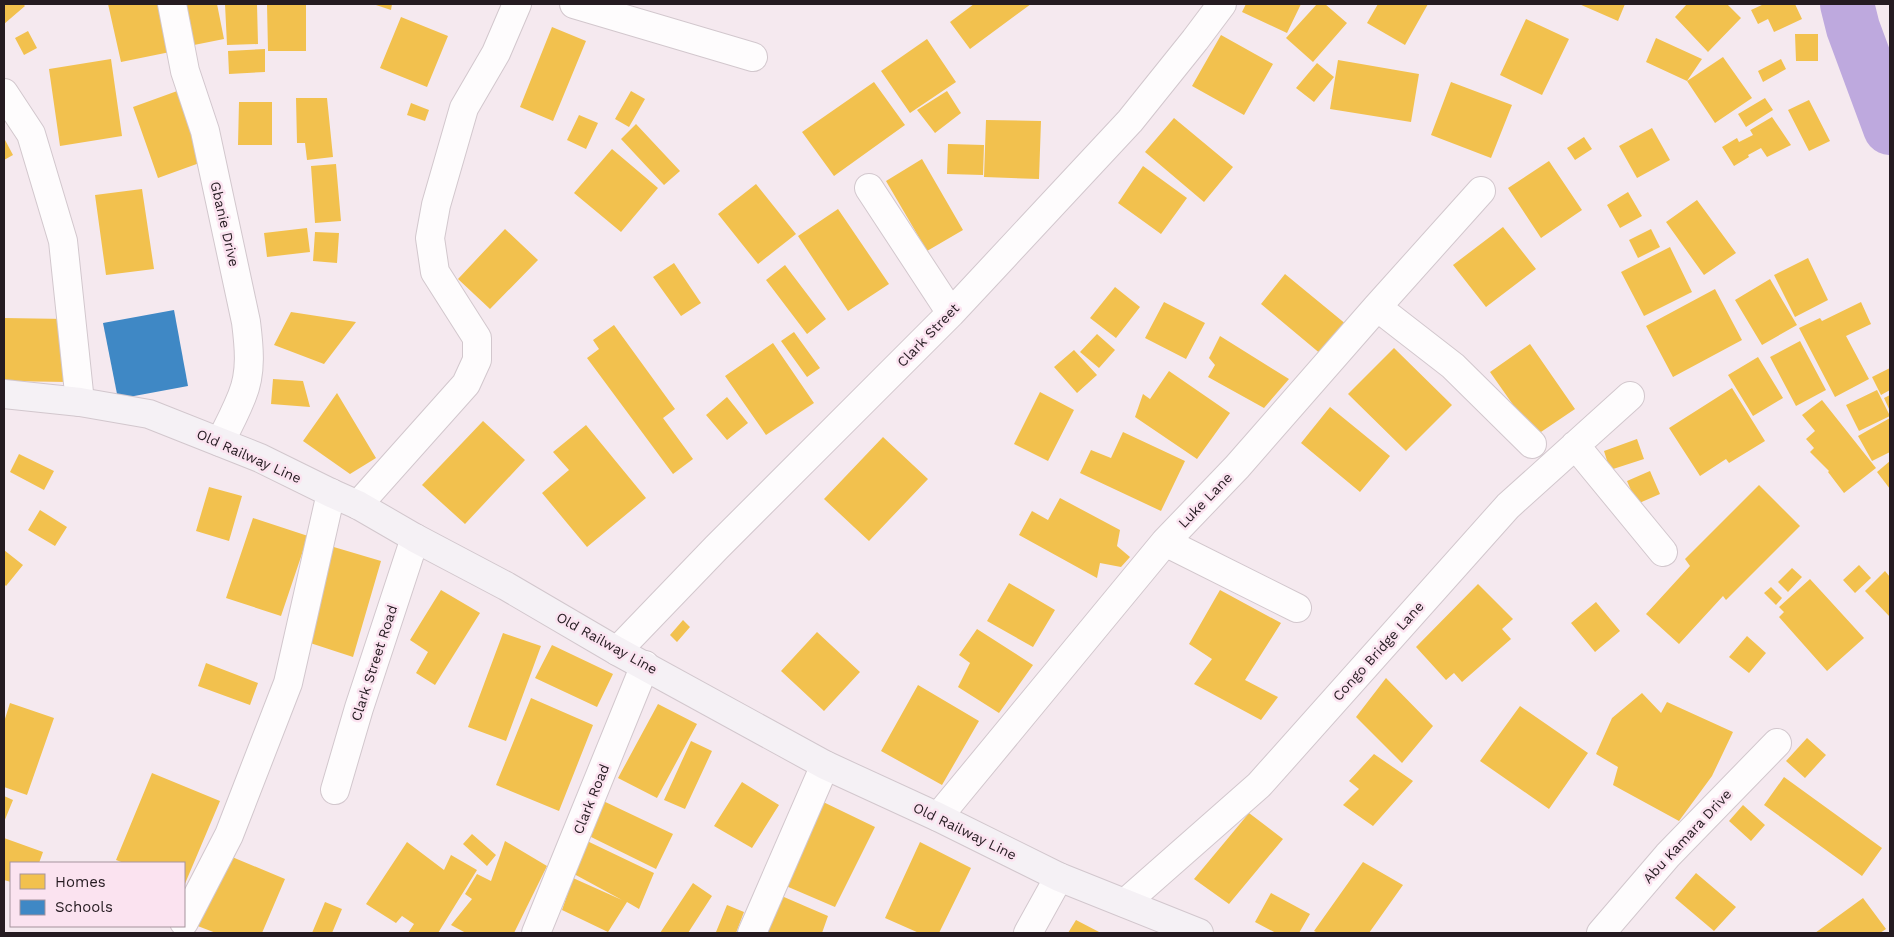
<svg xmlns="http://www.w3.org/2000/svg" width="1894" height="937" viewBox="0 0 1894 937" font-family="'Work Sans',sans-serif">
<rect width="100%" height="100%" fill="#f5e9ef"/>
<path fill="#f2c14e" d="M4,4H23L25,6L4,24Z
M108,4H160L170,52L121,62Z
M184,4H217L224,39L194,45Z
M225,4H257L258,44L227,45Z
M267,4H306V51H268Z
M373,4H392L391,10Z
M974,4H1031L970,49L950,22Z
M1246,4H1301L1287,33L1242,12Z
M1317,4H1325L1347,23L1313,62L1286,38Z
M1378,4H1428L1405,45L1367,23Z
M1579,4H1625L1618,21Z
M1687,4H1727L1741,18L1708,52L1675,17Z
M1764,4H1795L1802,19L1774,32L1768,19L1758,24L1751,10Z
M401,17L448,36L427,87L380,68Z
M1526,19L1569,39L1542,95L1500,75Z
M552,27L586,41L553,121L520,107Z
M28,31L37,48L24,55L15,38Z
M1795,34H1818V61H1796Z
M1221,35L1273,64L1244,115L1192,86Z
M1656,38L1702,59L1687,81L1646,62Z
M927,39L956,82L910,113L881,71Z
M265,49V72L229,74L228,51Z
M1723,57L1752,98L1715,123L1687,81Z
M111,59L122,136L60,146L49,69Z
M1781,59L1786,69L1763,82L1758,71Z
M1338,60L1419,74L1411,122L1330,109Z
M1317,63L1334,77L1314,102L1296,88Z
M874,82L905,125L834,176L802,132Z
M1451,82L1512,105L1491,158L1431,135Z
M180,90L205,161L158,178L133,107Z
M631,91L645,99L629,127L615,119Z
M947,91L961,113L935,133L917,110Z
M296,98H327L333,157L307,160L305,143H297Z
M1765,98L1773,110L1746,127L1738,114Z
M1809,100L1830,141L1809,151L1788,110Z
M239,102H272V145H238Z
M411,103L429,110L425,121L407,115Z
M579,115L598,123L586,149L567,140Z
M1772,117L1791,145L1767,157L1761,148L1748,155L1749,157L1734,166L1722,147L1737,138L1739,142L1753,135L1750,130Z
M1174,118L1233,167L1204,202L1145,152Z
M986,120L1041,121L1039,179L984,177Z
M636,124L680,171L664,185L621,139Z
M1652,128L1670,160L1637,178L1619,146Z
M1584,137L1592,149L1575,160L1567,148Z
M4,138L13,155L4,160Z
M948,144L984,145L983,175L947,174Z
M612,149L658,188L621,232L574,193Z
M922,159L963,230L927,251L886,181Z
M1549,161L1582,210L1541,238L1508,188Z
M336,164L341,221L315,223L311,166Z
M1143,166L1187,198L1161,234L1118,203Z
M756,184L796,234L758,264L718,214Z
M142,189L154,269L106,275L95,195Z
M1628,192L1642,216L1620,228L1607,205Z
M1697,200L1736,253L1704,275L1666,222Z
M838,209L889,284L848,311L798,236Z
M1503,227L1536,269L1486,307L1453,265Z
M307,228L310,252L267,257L264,233Z
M505,229L538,260L490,309L458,279Z
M1651,229L1660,247L1638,258L1629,240Z
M315,232L339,233L337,263L313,261Z
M1670,247L1692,292L1644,316L1621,272Z
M1808,258L1828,300L1795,317L1774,275Z
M674,263L701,303L681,316L653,277Z
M785,265L826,319L807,334L766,280Z
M1285,274L1347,325L1322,355L1261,304Z
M1770,279L1797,325L1762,345L1735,300Z
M1115,287L1140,307L1116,338L1090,318Z
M1715,289L1742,340L1673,377L1646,326Z
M1164,302L1205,323L1186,359L1145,338Z
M1861,302L1871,324L1846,336L1869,379L1835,397L1799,328L1820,318L1822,321Z
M291,312L356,322L324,364L274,345Z
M4,318L67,319L68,382L4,381Z
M614,325L675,409L663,418L693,459L673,474L587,358L599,349L593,340Z
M794,332L820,368L807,377L781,341Z
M1097,334L1115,350L1099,368L1080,352Z
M1220,336L1289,379L1264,408L1208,377L1215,365L1209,358Z
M1800,341L1826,390L1796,406L1770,357Z
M773,343L814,403L766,435L725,376Z
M1530,344L1575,409L1535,436L1490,372Z
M1394,348L1452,405L1406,451L1348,394Z
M1074,350L1097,375L1077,393L1054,367Z
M1758,357L1783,398L1753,416L1728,375Z
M1890,368V390L1881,395L1872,377Z
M1169,371L1230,413L1197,459L1135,417L1143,394L1150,399Z
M273,379L303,381L310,407L271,404Z
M1732,388L1765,441L1729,463L1726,459L1700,476L1669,428Z
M1877,390L1890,416L1859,431L1846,405Z
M1040,392L1074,410L1048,461L1014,444Z
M337,393L376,458L350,474L303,441Z
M1890,395V411L1884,398Z
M727,397L748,423L727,440L706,415Z
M1822,400L1876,468L1844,493L1828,472L1829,471L1810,452L1814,448L1806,439L1815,431L1802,415Z
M1330,407L1390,456L1360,492L1301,443Z
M1890,418V452L1872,461L1858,436Z
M483,421L525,460L465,524L422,485Z
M586,425L646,498L587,547L542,493L569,470L553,452Z
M1123,432L1185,461L1161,511L1080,473L1091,450L1111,458Z
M883,437L928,479L869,541L824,499Z
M1637,439L1644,459L1610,470L1604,451Z
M19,454L54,471L44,490L10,472Z
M1890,461V489L1877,472Z
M1650,471L1660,494L1637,504L1627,481Z
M1759,485L1800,526L1726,600L1723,596L1679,644L1646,614L1690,566L1685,559Z
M209,487L242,496L229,541L196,531Z
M1060,498L1120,530L1117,546L1130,557L1121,567L1100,563L1097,578L1019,535L1032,511L1048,520Z
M40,510L67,527L55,546L28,530Z
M253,518L308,536L281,616L226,598Z
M327,545L381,561L353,657L301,640Z
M4,550L23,565L6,586L4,584Z
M1859,565L1871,578L1855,593L1843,580Z
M1792,568L1802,577L1788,592L1778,582Z
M1885,571L1890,577V617L1865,591Z
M1810,579L1864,638L1827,671L1779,617L1784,612L1779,607Z
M1009,583L1055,610L1033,647L987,621Z
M1478,584L1513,619L1502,629L1511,639L1462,682L1454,673L1446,680L1416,647Z
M1771,587L1782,598L1776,605L1764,593Z
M441,590L480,613L435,685L416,673L428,652L410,640Z
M1220,590L1281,623L1245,680L1278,697L1261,720L1194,684L1212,659L1189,644Z
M1596,602L1620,631L1595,652L1571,623Z
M683,620L690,627L677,642L670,635Z
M977,629L1033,665L999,713L958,687L970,663L959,655Z
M817,632L860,672L824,711L781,671Z
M503,633L541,646L506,741L468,727Z
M1747,636L1766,653L1749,673L1729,657Z
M552,645L613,674L597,707L535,678Z
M206,663L258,683L250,705L198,686Z
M1386,678L1433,726L1402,763L1356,717Z
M918,685L979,721L942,785L881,751Z
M1642,693L1661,713L1667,702L1733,732L1712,776L1679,821L1613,785L1618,767L1596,754L1612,718Z
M531,698L593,725L559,811L496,785Z
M10,703L54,718L27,795L4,787V722Z
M658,704L697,724L657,798L618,778Z
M1520,706L1588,753L1549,809L1480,761Z
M1807,738L1826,755L1805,778L1786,761Z
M691,741L712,751L685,809L664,800Z
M1374,754L1413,781L1373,826L1343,805L1359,789L1349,781Z
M152,773L220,801L184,886V863H124L116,860Z
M1784,777L1882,848L1862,876L1764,805Z
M742,782L779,805L752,848L714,826Z
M4,796L13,800L4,822Z
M599,799L673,834L656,869L587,835Z
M817,799L875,827L835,907L779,883Z
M1743,805L1765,825L1751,841L1729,821Z
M1249,813L1283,839L1229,904L1194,879Z
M472,834L496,855L487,866L463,844Z
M4,838L43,852L39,863H11V882L4,880Z
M585,840L654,873L639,909L627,902L608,932L562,910L573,878L622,900L574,874Z
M505,841L547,866L514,933H466L451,925L472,899L465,894L477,874L491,881Z
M407,842L444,870L451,855L477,870L438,933H408L414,924L402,916L396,923L366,904Z
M920,842L971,868L939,933H919L885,918Z
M225,854L285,879L262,933H216L195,925Z
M1363,862L1403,885L1369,933H1318L1314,931Z
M1696,873L1736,907L1714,931L1675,898Z
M693,883L712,896L688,933H660Z
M1271,893L1310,914L1299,933H1276L1255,922Z
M777,894L828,916L822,933H763Z
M1863,898L1886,929L1880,933H1815Z
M325,902L342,909L332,933H312Z
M727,905L744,912L736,933L716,932Z
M1076,920L1101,933H1068Z"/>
<path fill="#3f88c5" d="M174,310L188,386L118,399L103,323Z"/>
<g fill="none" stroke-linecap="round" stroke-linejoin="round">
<path stroke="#bea9de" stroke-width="54" d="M1847,4L1853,28L1890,128"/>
<defs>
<path id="street" d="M172,4L185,71L205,131L246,322C249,346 252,372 242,396C236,411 228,427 220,442
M574,4L753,57
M4,93L31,134L63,241L80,402
M869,188L951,313
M1377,307L1453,366L1532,444
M1575,445L1663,552
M358,505L466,384L477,360V338L435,272L430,238L436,205L464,108L496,53L517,4
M1165,542L1297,608
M617,651L717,547L951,313L1130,121L1195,40L1222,4
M335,790L359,708L415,538
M938,817L1165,542L1237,467L1377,307L1481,191
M1125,903L1259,785L1508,506L1630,396
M184,922L229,835L288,683L331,493
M536,933L645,665
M752,933L825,765
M1028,933L1059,877
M1601,933L1668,855L1777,743"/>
<path id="secondary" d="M4,394L80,402L149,414L260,458L331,493L358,505L415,538L506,586L617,651L825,765L938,817L1059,877L1199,933"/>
</defs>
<use href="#street" stroke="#d2c7cd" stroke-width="30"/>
<use href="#secondary" stroke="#d2c7cd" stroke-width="30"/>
<use href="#street" stroke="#fefcfd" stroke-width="28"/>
<use href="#secondary" stroke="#f5f1f5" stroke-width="28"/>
</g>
<g text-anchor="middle" stroke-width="5" stroke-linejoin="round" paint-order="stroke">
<g font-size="14" fill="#251b21" stroke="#fbe3f0">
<text transform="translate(225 224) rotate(77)" y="5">Gbanie Drive</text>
<text transform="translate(928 335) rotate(-46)" y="5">Clark Street</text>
<text transform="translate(249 456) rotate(24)" y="5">Old Railway Line</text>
<text transform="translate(1205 500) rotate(-46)" y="5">Luke Lane</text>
<text transform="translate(607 643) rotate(29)" y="5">Old Railway Line</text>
<text transform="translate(1378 651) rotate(-48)" y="5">Congo Bridge Lane</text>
<text transform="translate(374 663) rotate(-72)" y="5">Clark Street Road</text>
<text transform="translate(591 799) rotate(-68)" y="5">Clark Road</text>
<text transform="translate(965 831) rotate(26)" y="5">Old Railway Line</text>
<text transform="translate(1687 836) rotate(-47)" y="5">Abu Kamara Drive</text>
</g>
</g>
<rect width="1894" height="937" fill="none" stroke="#251b21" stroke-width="10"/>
<rect x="10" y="862" width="175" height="65" fill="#fbe3f0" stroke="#a5939d"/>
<rect x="20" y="874" width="25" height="15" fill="#f2c14e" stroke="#a5939d"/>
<text x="55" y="887" font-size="15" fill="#251b21">Homes</text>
<rect x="20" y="900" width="25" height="15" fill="#3f88c5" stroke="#a5939d"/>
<text x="55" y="912" font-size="15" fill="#251b21">Schools</text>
</svg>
